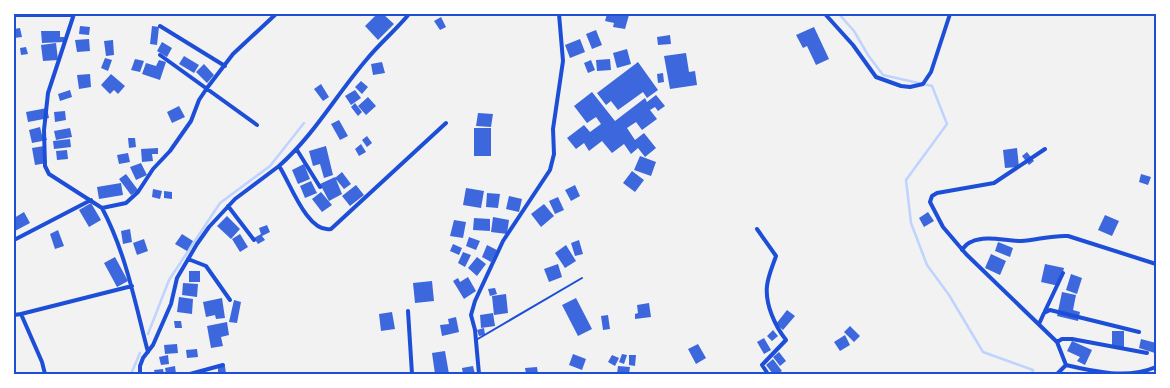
<svg xmlns="http://www.w3.org/2000/svg" width="1170" height="388" viewBox="0 0 1170 388" font-family="Raleway,sans-serif">
<rect width="100%" height="100%" fill="#f2f2f2"/>
<g fill="none" stroke-linecap="round" stroke-linejoin="round">
<path stroke="#bfd3fe" stroke-width="2.5" d="M839,14L854,31L868,55L883,75L932,86L947,124L906,180L911,223L927,265L949,295L983,352L1033,370L1032,374
M148,334L169,280L220,203L270,166L304,123
M131,374L140,353"/>
</g>
<path fill="#3d67dc" d="M377,14H383L394,24L378,40L365,26Z
M607,14L629,15L625,29L613,27L614,23L605,21Z
M441,17L446,27L440,30L434,21Z
M80,26L90,27L89,35L79,34Z
M152,26L159,27L157,45L150,44Z
M814,27L829,59L816,65L807,46L803,48L796,35Z
M20,28L22,37L14,38V29Z
M596,30L602,45L592,49L586,34Z
M41,31H60V37H64V42L42,43Z
M670,35L671,44L658,45L657,37Z
M89,39L90,51L77,52L75,40Z
M580,39L585,52L570,58L565,45Z
M113,40L114,55L106,56L104,41Z
M162,42L172,48L167,57L157,51Z
M56,43L58,60L43,61L41,45Z
M26,47L28,54L21,55L20,48Z
M627,49L631,64L617,68L613,53Z
M686,53L689,72L695,71L697,85L670,89L664,56Z
M184,56L199,65L194,73L179,64Z
M105,58L112,60L108,71L101,68Z
M135,59L144,61L140,72L131,70Z
M610,59L611,70L597,71L596,60Z
M159,60L166,62L160,80L142,74L146,63L156,66Z
M591,60L595,70L588,73L584,63Z
M382,62L385,73L373,75L371,64Z
M638,62L658,90L647,98L643,92L618,110L611,101L606,105L597,93Z
M204,64L214,75L207,83L196,72Z
M663,73L664,82L658,83L657,74Z
M90,74L91,87L79,89L77,75Z
M111,74L125,86L118,94L114,90L110,94L101,85Z
M361,81L368,87L362,94L355,87Z
M321,84L329,97L323,101L314,89Z
M70,90L72,97L60,101L58,94Z
M355,90L361,98L351,105L345,96Z
M592,92L615,121L645,98L647,102L656,95L665,106L658,111L655,107L650,110L657,119L642,130L636,122L627,128L635,140L644,133L656,148L645,157L638,148L631,154L624,144L612,153L602,141L589,151L584,143L576,149L567,138L584,125L590,132L601,124L596,117L587,123L574,106Z
M368,97L376,106L366,115L358,106Z
M355,103L362,112L358,116L351,107Z
M179,106L185,117L172,123L167,112Z
M47,108L49,118L28,122L26,112Z
M65,111L66,120L55,122L54,112Z
M478,113L493,114L491,127L476,126Z
M339,120L348,136L340,140L331,124Z
M40,127L42,135L39,136L45,134L47,140L32,143L29,130Z
M70,128L72,137L56,140L54,131Z
M474,128H491V156H474Z
M367,136L372,143L367,147L362,140Z
M128,138H135L136,147L129,148Z
M70,139L71,147L54,149L53,141Z
M361,144L366,152L359,156L355,149Z
M44,146L47,163L35,165L32,148Z
M326,146L333,175L324,178L320,164L313,166L309,151Z
M158,148V154H152L153,161L142,162L141,149Z
M1017,148L1019,167L1005,168L1003,150Z
M67,150L68,159L57,160L56,151Z
M1027,152L1034,161L1029,165L1022,156Z
M128,153L130,162L119,164L117,155Z
M640,156L656,162L651,176L634,170Z
M141,163L147,175L136,180L130,167Z
M304,164L310,179L298,184L292,170Z
M632,171L644,180L635,192L623,183Z
M342,172L351,184L344,189L335,178Z
M126,174L138,190L131,195L119,179Z
M1141,174L1151,177L1148,185L1139,182Z
M335,177L342,194L329,201L320,184Z
M311,181L317,193L305,198L300,186Z
M121,183L123,195L99,199L97,187Z
M356,185L364,195L350,206L342,196Z
M575,185L580,196L571,201L565,190Z
M466,188L484,191L481,208L463,205Z
M153,189L162,191L160,199L152,197Z
M164,191L172,192V199L164,198Z
M321,192L332,205L322,212L312,199Z
M487,193L500,194L498,208L486,207Z
M509,196L522,199L519,212L506,209Z
M558,197L564,210L555,214L549,201Z
M91,203L101,220L89,227L79,210Z
M544,204L554,216L541,227L531,214Z
M24,212L30,223L15,231L14,228V218Z
M928,212L934,221L924,227L919,218Z
M1105,215L1119,221L1112,236L1098,230Z
M227,216L240,229L231,239L217,226Z
M493,217L509,220L507,234L491,232Z
M474,218L490,219V231L473,230Z
M454,220L466,222L463,238L450,236Z
M267,225L270,232L262,236L265,240L258,244L254,238L261,234L259,228Z
M130,229L132,242L123,244L121,231Z
M58,230L64,246L55,249L50,234Z
M182,234L193,241L187,251L175,244Z
M240,234L248,247L240,252L232,239Z
M469,237L480,241L476,250L466,246Z
M144,239L148,251L137,255L133,243Z
M579,240L583,254L575,256L571,243Z
M998,242L1013,248L1010,257L995,251Z
M453,244L462,248L459,255L450,251Z
M487,245L497,250L491,262L482,257Z
M566,245L576,261L565,268L555,253Z
M463,252L471,255L465,267L458,263Z
M991,254L1006,261L1000,275L985,268Z
M115,257L128,281L117,287L104,263Z
M477,257L486,264L477,276L468,268Z
M558,264L562,277L549,282L544,269Z
M1045,264L1064,268L1059,286L1041,282Z
M189,271H200V282H189Z
M1071,274L1082,278L1077,294L1066,290Z
M468,277L476,291L464,299L453,281L458,278L460,282Z
M432,281L434,301L415,303L413,283Z
M183,283L198,284L197,297L182,295Z
M495,288L497,294L490,296L488,289Z
M1062,292L1076,295L1073,310L1080,312L1078,321L1057,316Z
M506,294L508,313L494,315L492,296Z
M179,297L193,299L192,314L177,312Z
M222,298L225,318L216,319L215,315L206,317L203,302Z
M576,298L592,329L578,336L562,305Z
M234,300L241,302L237,323L229,322Z
M649,303L651,317L635,319V314L638,313L637,305Z
M787,310L795,316L783,330L776,324Z
M392,312L395,329L381,331L379,314Z
M493,313L495,326L481,328L480,315Z
M608,315L610,329L603,330L601,316Z
M456,317L459,332L442,336L440,325L449,324L448,319Z
M174,321H181L182,328H175Z
M227,322L229,335L221,337L223,346L211,348L207,326Z
M850,326L860,336L854,342L844,332Z
M484,328L485,335L479,336L477,330Z
M773,330L778,336L772,341L767,336Z
M1112,331H1124V348H1112Z
M845,335L850,345L840,351L834,342Z
M764,338L771,350L764,354L757,342Z
M1141,339L1156,343L1155,353L1139,348Z
M1072,341L1092,350L1085,365L1077,361L1080,357L1067,351Z
M177,344L178,353L165,354L164,345Z
M698,344L706,358L696,364L688,349Z
M197,349L198,357L187,358L186,350Z
M445,351L449,374H435L432,353Z
M779,352L786,361L780,366L773,357Z
M573,354L586,359L582,370L569,365Z
M622,354L627,355L624,364L619,362Z
M168,355L169,364L161,365L159,357Z
M612,355L619,358L615,366L608,362Z
M629,355H636L635,366L629,365Z
M773,359L782,371L777,374H773L766,365Z
M175,366L176,374H166L165,368Z
M225,366L226,374H218V367Z
M473,366L475,374H463L462,368Z
M618,366L630,367L629,374H617Z
M537,367L538,374H526L525,368Z
M163,369L164,374H155L154,370Z"/>
<g fill="none" stroke-linecap="round" stroke-linejoin="round">
<path stroke="#1d4ed8" stroke-width="2" d="M476,340L582,278"/>
<path stroke="#1d4ed8" stroke-width="4" d="M74,14L48,93L44,130L45,166L49,174L102,208
M825,14L853,45L876,77L901,86L910,87L923,84L931,72L950,14
M14,15H74
M160,26L225,66
M160,55L257,125
M1045,149L994,183L937,193L932,196L930,202L943,227L966,254L1057,342L1066,365L1057,374
M297,150L320,187
M279,166C315,134 336,95 367,59C380,43 396,30 409,14
M228,206L254,240
M757,229L776,256C773,265 768,276 767,286C765,304 775,326 786,340L762,365L768,374
M14,240L91,200
M962,250C965,246 967,243 971,242C986,235 1005,241 1021,241C1037,240 1052,235 1068,236L1156,264
M188,259L206,266L230,300
M408,311L412,374
M1045,311L1063,273
M21,314L132,286
M14,315L21,314L42,362L45,374
M1039,324L1044,313L1050,310L1139,332
M1057,342L1062,339H1072L1147,353
M148,352C135,303 126,253 102,208L126,203L138,192L153,169L170,151L191,121L199,100L207,88L233,54L276,14
M1066,365C1095,372 1128,379 1156,367
M140,374V366L143,358L153,345L171,304L177,278L197,244L209,227L235,199L279,166C289,180 307,234 331,229L446,123
M190,374L223,365
M479,374L475,330L471,315L475,301L503,241L550,170L554,154L553,129L563,61L559,14"/>
</g>
<rect width="1170" height="388" fill="none" stroke="#ffffff" stroke-width="30"/>
<rect x="15" y="15" width="1140" height="358" fill="none" stroke="#1d4ed8" stroke-width="2"/>
</svg>
